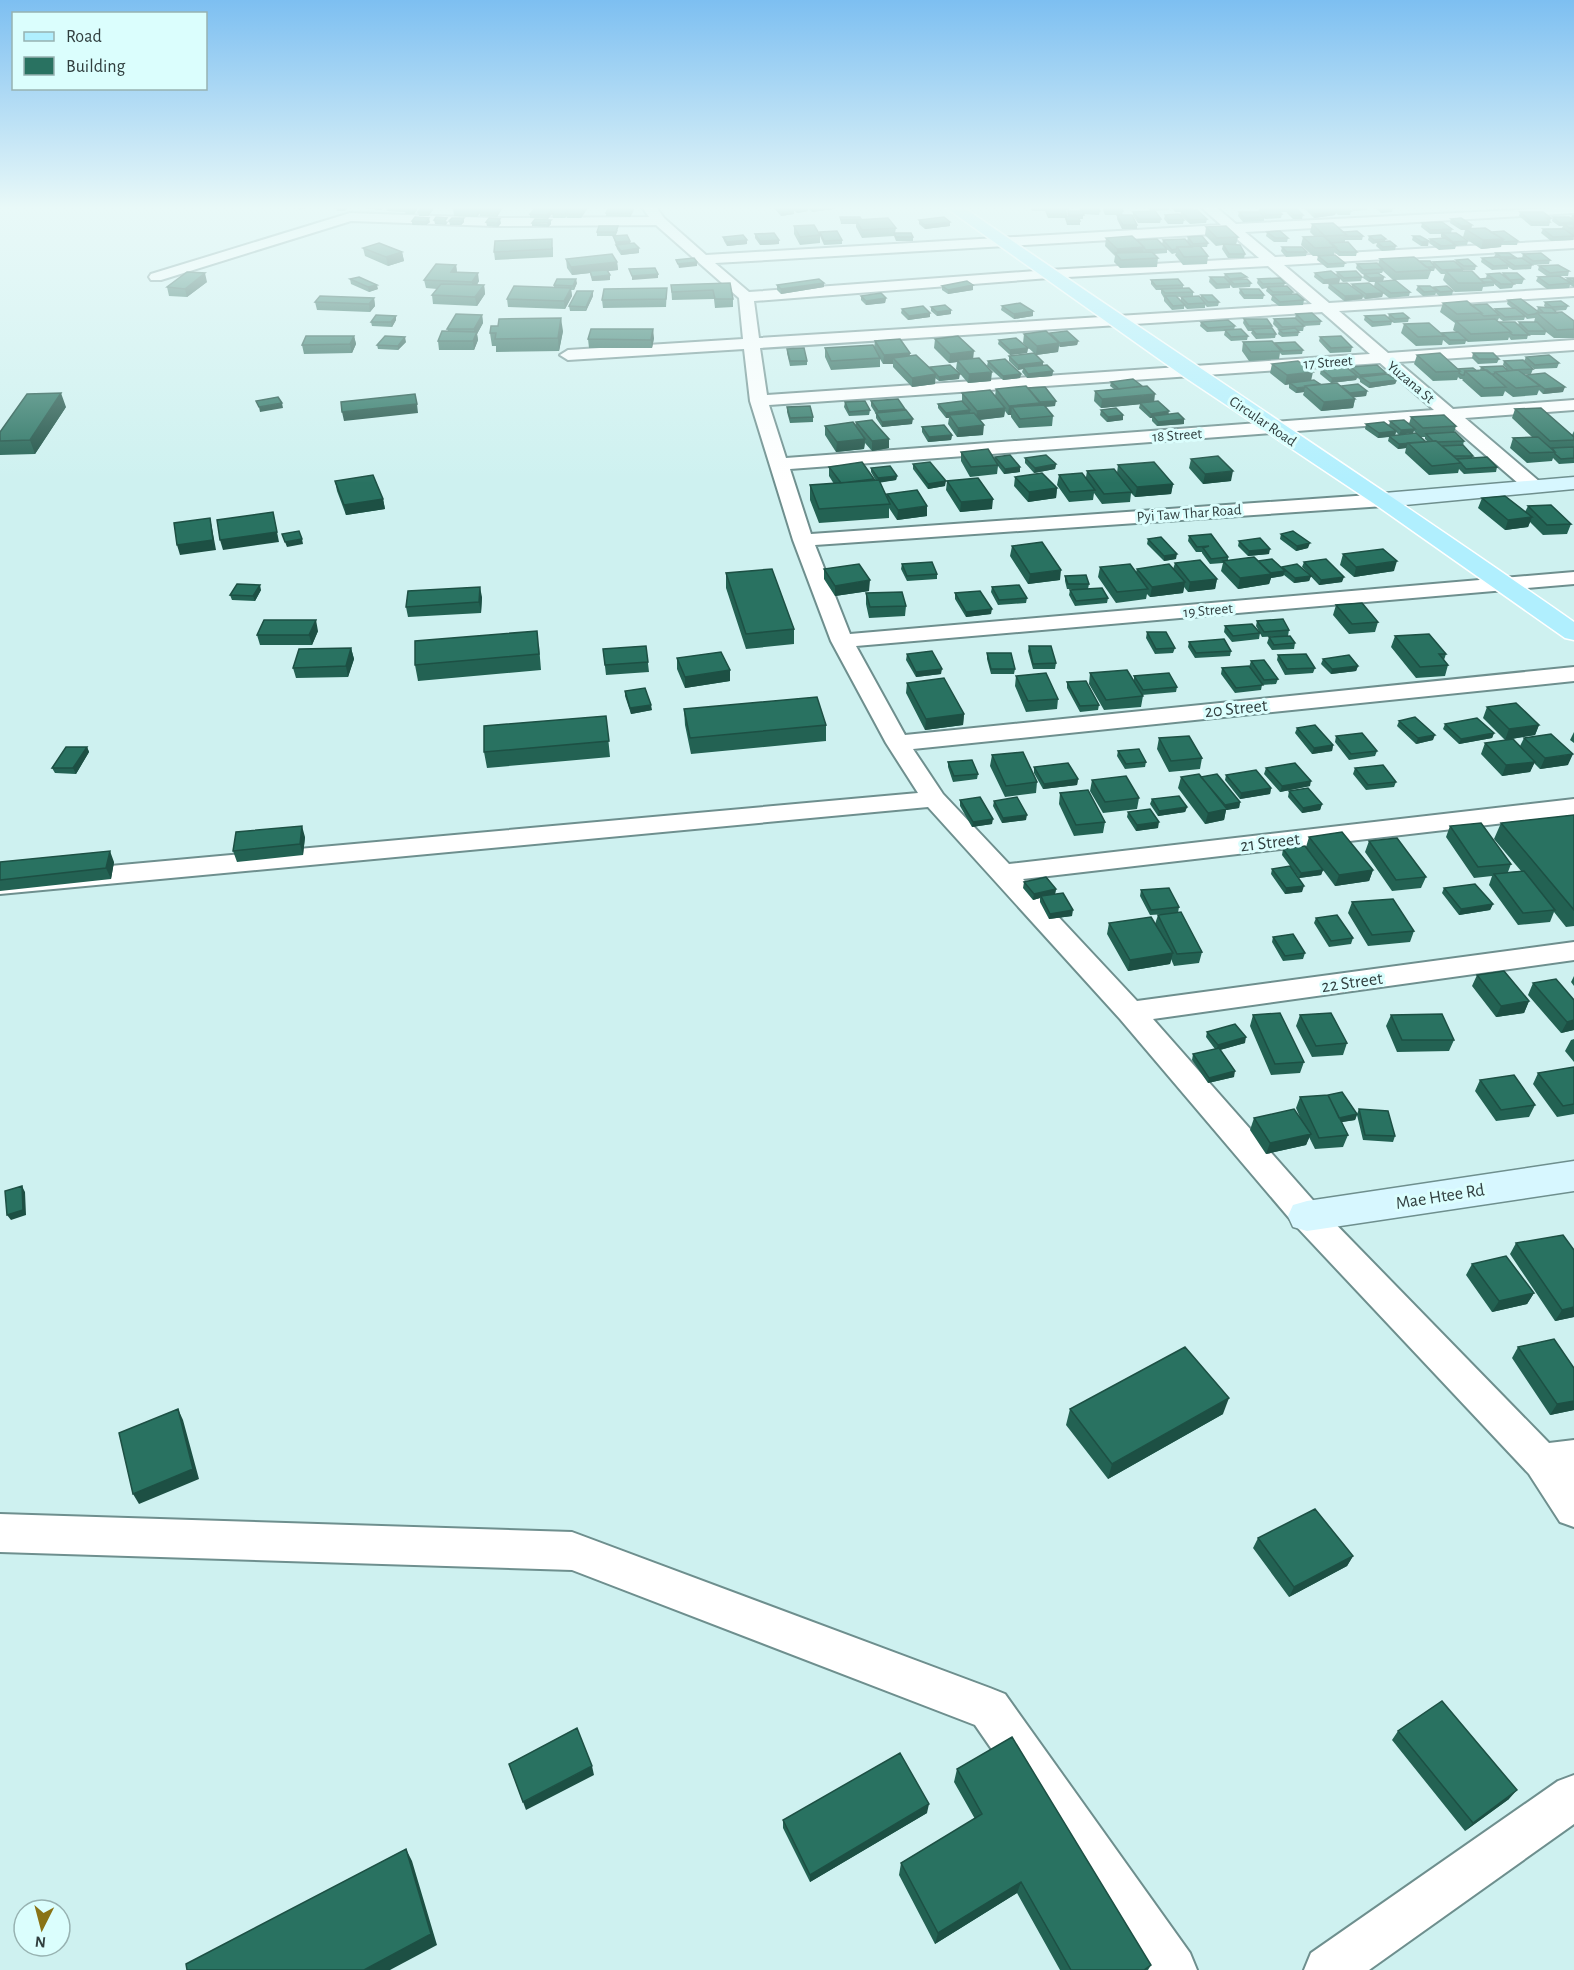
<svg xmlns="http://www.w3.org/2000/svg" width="1574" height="1970" viewBox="0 0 1574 1970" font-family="'Alegreya Sans',sans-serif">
<rect width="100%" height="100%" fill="#cef1f0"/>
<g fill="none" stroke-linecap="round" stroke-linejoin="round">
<defs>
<path id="street" d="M642,207H656L664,218L706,255L1221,225L1201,207H1216L1236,224L1574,207V213L1245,232L1275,257L1574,240V248L1284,265L1329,303L1574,288V296L1339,311L1388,353L1574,340V350L1398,362L1453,409L1574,400V410L1465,418L1540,482L1542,486L1540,490H1526L1445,420L790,469L811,534L1384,494L1393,500L1384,506L815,545L850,634L1574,572V584L856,646L905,735L1574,667V681L913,749L943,794L1009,864L1574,799V815L1023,879L1137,1001L1574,942V960L1153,1019L1319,1207L1549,1443L1574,1440V1527L1560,1522L1529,1474L1295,1225L1120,1019L928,807L0,894V876L918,793L886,743L831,641L793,540L750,401L744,349L568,360L560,355L568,350L743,339L739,298L656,225L494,226L351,221L161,280H151L149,277L151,274L350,213L494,218L649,217ZM1230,233L1259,258L1049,270L749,292L715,263ZM1268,266L1312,304L759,338L754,301L1049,278ZM1322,312L1370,354L767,395L760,348ZM1380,363L1434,410L786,458L769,405Z
M0,1514L572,1532L990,1688L1005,1694L1190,1953L1197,1970H1144L975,1725L572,1570L0,1552Z
M1574,1775V1824L1369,1970H1304L1311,1953L1558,1781Z"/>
<path id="secondary" d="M1574,477V489L1384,507L1376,505L1373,500L1376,495L1384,493Z
M1574,1161V1191L1307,1231L1293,1227L1288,1216L1293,1205L1307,1201Z"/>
<path id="primary" d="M945,207H963C1166,347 1372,481 1574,622V640L1565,638L1376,505L1183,376Z"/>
</defs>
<use href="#street" stroke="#6e8f8e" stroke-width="4"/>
<use href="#secondary" stroke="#6e8f8e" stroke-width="3"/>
<use href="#primary" stroke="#fff" stroke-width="3"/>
<use href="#street" fill="#fff" fill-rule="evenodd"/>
<use href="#secondary" fill="#d7f7ff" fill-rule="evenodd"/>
<use href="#primary" fill="#b0effe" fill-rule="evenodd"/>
</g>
<path fill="#236253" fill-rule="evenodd" d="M336,207H349L345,211H337Z
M354,207H384L381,210Z
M386,207H417V210L414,214H406L405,212L387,211Z
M422,207H432L433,210L428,216H419L418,212Z
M503,207L497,217L480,216V213L477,217L454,216L453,208Z
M536,207H556V208L548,219L530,218V214Z
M556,207H587V209L581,218H567V216L565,218H553L552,214Z
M634,207V210L630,217L606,216V213Z
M774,207H833V209L812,212L808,208V211L797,213L792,209L794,214L781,216L774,208Z
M1030,207H1070L1069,210H1065L1067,214V216L1068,217V211H1080L1079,207H1098L1100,211L1099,215L1083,214V219H1079L1080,221V225H1067L1065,218H1048L1045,211H1032Z
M1103,207L1123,211L1122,215H1105L1103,210Z
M1147,207H1170L1169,210L1150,211Z
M1172,207H1192V211L1207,219L1206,223L1190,224L1180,215L1181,212H1175Z
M1259,207H1298V210L1303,215L1302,219H1293L1287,213V212H1281L1282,214L1281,218L1265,219L1264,218V221L1243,222L1238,216L1239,212H1259Z
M1303,207H1317L1332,209L1333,207H1348L1347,208L1351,211L1350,215H1338L1336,213L1335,215L1314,218Z
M1350,207H1368L1367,210L1353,211Z
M1376,207H1410L1393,208L1392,212L1381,213L1376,208Z
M1133,212L1161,219L1160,223H1138L1133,216Z
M1520,212L1551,218L1549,226H1531L1519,216Z
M1117,215L1137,225V229H1122L1117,219Z
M1165,215L1184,220L1183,224H1168L1164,219Z
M1572,215H1574V237L1573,240L1551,241L1541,233L1543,229L1562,228L1563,226H1559L1552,221L1553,217L1571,218Z
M436,217L448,222L446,225L435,224L434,220Z
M840,217L860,219L896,228L895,233L913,237V241H896L894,236L862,238L856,227V224H841Z
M464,218V222L461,225H450L449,221Z
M1451,219L1472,225L1471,229L1491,232L1518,241L1517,245H1501V247L1481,249L1463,237L1465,230H1461L1450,223Z
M919,220L950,226L925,229L919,224Z
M412,221L430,222L426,225H412Z
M486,222L501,223L498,227L487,226Z
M532,223L551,224L548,227L532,226Z
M1422,223L1452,229L1451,233L1468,241L1467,245L1456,246L1455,249L1439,250L1429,243L1430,239L1442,238L1441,237V234H1430L1421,227Z
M1312,224L1363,236L1362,240H1345V242L1357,252L1356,256H1339L1334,252V255L1345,263L1344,267L1327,268L1317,260L1318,256H1313L1301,245L1303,237H1315L1310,232Z
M794,226L820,235V243L800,245L794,234Z
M1206,227L1238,237L1236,245L1245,254L1244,258H1228L1222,249L1223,245L1216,246L1205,235Z
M618,230L616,235L630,241V243L639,253L621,255L617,249L613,236H597V232Z
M820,232L842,240V244L824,245L820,236Z
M1267,232L1288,238L1287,242H1274L1266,236Z
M755,234L779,244L760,245L755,238Z
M1369,236L1386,239L1385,241L1396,246L1395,250L1382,251L1376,246L1377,243L1373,244L1368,240Z
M1413,236L1428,246H1421L1412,240Z
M723,237L747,240V244L727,246L724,241Z
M1188,237L1208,243L1207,247H1201L1208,256L1207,264L1183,265L1175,255L1176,253L1172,254L1167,249V253L1154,254L1158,258L1157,267L1120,268L1114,262L1115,256L1105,246L1106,238L1137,240L1162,244L1163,240L1187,241Z
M553,247V257L495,260L494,252Z
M1282,247L1307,252L1306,256L1286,257L1281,251Z
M363,248L402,252L404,261L388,266L365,256Z
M1496,253L1515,257L1514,258H1522L1523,254L1550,260L1549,264L1532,265L1531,269L1513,270L1508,267V269L1492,270L1481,262L1482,258L1494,257Z
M566,259L617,262L618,270L608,271L610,275V280L592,281L590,273L572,275L567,268Z
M1380,259L1419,261L1432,264L1433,262H1455L1456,260L1476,266L1475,270H1463V271L1480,279L1486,278L1487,274L1502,275L1503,273L1524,279L1522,284H1514L1512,288L1500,289L1494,284V286L1483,287L1482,291L1455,292L1443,280L1445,274H1441L1435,268L1434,271H1431L1428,279L1395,280L1410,292L1409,296L1389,298L1374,286L1375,282H1369L1363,278L1364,274H1362L1356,268L1357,264H1378ZM1383,271L1393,280L1383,281L1384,277L1379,273H1382Z
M456,265L457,272L479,281L477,285H484L485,294L477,306L433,304L432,295L437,289L426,288L424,280Z
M1539,266L1569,271L1568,276H1560L1566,280L1567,278H1574V287L1570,285L1569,288L1547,289L1536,281L1538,277H1548L1538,270Z
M1337,272L1362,277L1361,281L1343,282L1340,279L1339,283L1323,284L1314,277L1315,273L1336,275Z
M1225,274L1246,279L1251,283L1250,287L1233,288L1230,285V288L1216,289L1209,282L1210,277H1224Z
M350,279L378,289L369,292L351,284Z
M1258,279L1285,283L1284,286L1293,292L1292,294L1304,300L1303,305L1279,306L1271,300L1272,296L1266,291L1267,288L1262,289L1257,283Z
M1151,280L1183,285V288L1193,292V296L1177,297L1181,301V297L1201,299V295L1219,302L1218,306L1207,307L1205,305V308L1187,309L1184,306V309L1172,310L1164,301V298L1161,293V290H1156L1151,284Z
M207,282L187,297L169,296L167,287Z
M577,283L574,290H571L572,296L565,309L508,307L507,299L554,287V285Z
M730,283L733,299V307L715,308L714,299L672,300L671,285Z
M1329,284L1352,286V284L1383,293L1382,297L1365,299L1363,297L1362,299L1344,301L1328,288Z
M777,285L824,287L781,294L777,290Z
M942,286L973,290L948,294L942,290Z
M1418,286L1434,289V287L1453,291L1452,295L1439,296L1436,293L1435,295L1423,296L1416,290Z
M667,288L666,307L603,308L602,300Z
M1240,289L1264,295L1263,299H1244L1239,293Z
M593,291V296L586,311H570L569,306Z
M861,296L886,298L885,303L866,305L861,300Z
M374,298L375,306L370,312L317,310L315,302Z
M1508,300L1537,311L1538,307H1545L1544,306L1545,302L1568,306L1566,310L1555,311L1557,313L1574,321V338H1554L1546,332L1545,335H1528L1527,339L1511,340L1509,337L1508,340L1468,342L1466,341L1465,344L1449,345L1443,340L1442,345L1416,346L1401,333L1404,324L1442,334L1456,332L1453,330L1455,323L1440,312L1443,303L1471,305L1494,311L1495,309L1512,308L1507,304ZM1525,317L1527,319L1535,318L1534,322H1519L1518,325L1499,323L1496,320H1498L1499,318L1503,321L1524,320Z
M1002,306L1033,311V316L1014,319L1001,310Z
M931,307L951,314L937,316L931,311Z
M902,309L930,317L908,320L901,313Z
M1296,314L1321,321L1320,325L1304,326L1303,331H1298L1299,332L1298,336L1282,337L1278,334L1279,330L1273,324L1274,319L1295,318Z
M1389,314L1409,318L1408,322L1394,323L1392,322L1391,325L1372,327L1364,320L1365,316L1388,318Z
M482,315L483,323L477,334L478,340L474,350H439L438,341L448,331L447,329Z
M1244,319L1272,326V328L1276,334L1275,338L1256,339L1251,333L1252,331H1248L1243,323Z
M396,320L392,327L372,326L371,322Z
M1201,322L1235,326L1234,330L1248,336L1247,340L1231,341L1224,335L1225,331L1207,332L1200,326Z
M563,331L559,351L496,352V346H492L490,333Z
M1050,333L1078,341L1077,345L1060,347L1059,346L1058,352L1036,355L1043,362V366L1053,371L1052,376L1027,378L1022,372L1023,369L1018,370L1009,361V356L1034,353L1023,343L1024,334L1050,335Z
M354,336L356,344L352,353L304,354L302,345Z
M1320,337L1352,347L1351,352L1330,353L1319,341Z
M654,338L652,348H589L588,339Z
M935,339L973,359L991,381L968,383L956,369L957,362L949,363L934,348Z
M999,340L1028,348L1027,353L1010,355L998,344Z
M875,341L910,353L909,356L929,369L930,367L959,379L939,381L935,378V384L912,387L893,367V364H883L880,359V367L831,370L825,357V348L874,347Z
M406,342L398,350L378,349L377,345Z
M1243,342L1275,344V343L1303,350L1302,354L1282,355L1280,353L1279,359L1249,361L1242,351Z
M787,349L807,361V365L790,366L787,353Z
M1473,353L1499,359L1497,363L1478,364L1472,358Z
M1417,355L1458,369L1477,371L1480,370L1481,367L1506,368L1503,365L1504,361H1524L1526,357L1559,363L1557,368L1534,369L1524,361L1533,369L1531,374H1524L1563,392L1543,394L1539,390L1537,395L1513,397L1505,391L1503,396L1481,397L1462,380L1463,379H1460L1458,377L1457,380L1433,381L1414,364Z
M988,361L1021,374L1020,378L1003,380L987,366Z
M1272,364L1320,384L1341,387L1367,391L1366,396L1353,397L1355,399L1353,408L1321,411L1303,395L1304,392L1296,393L1289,388V384L1285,385L1270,373Z
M1351,367L1386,374L1397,380L1395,384L1369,388L1360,382V379L1357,378L1356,380L1331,383L1320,374L1321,369L1350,370Z
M1111,382L1154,402L1169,414L1184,419V424L1157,426L1152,421V418H1150L1139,408L1140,404L1101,408L1094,401L1095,391L1114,389L1110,386Z
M1028,388L1055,406L1045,407L1053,416L1052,426L1019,428L1011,417V415H1008L1005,411L1004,417L980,420L983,435L957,437L948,424L949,418H946L938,408V404L962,401V393L995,396L996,389Z
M871,401L905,410L912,424L882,427L876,418V414L871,406Z
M845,402L870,410L869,415L849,416L844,407Z
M66,407L35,454L0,455V432Z
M787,407L813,417V422L790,423L787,412Z
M1515,409L1572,435L1574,431V463L1559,464L1553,458L1552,461L1527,463L1510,448L1513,438L1532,437L1512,418Z
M1101,410L1123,415V420L1107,422L1100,415Z
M1411,417L1456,426L1454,433L1464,441L1463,445L1473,456L1472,458L1497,467L1496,472L1464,474L1459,469L1458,473L1429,475L1405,453L1406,448L1398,449L1388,441L1389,437L1378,438L1365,429L1366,424L1389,426L1390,421L1409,424ZM1414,431L1418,435H1395L1396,432L1399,435ZM1421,437H1425V439L1428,442H1426Z
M856,422L889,439V448L872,451L865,443L864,449L836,452L825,435V426H855Z
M922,427L952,435L951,440L928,442L922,432Z
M961,452L994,459L995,457L1020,467V472L1004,474L998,466L997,474L970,477L961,461Z
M1025,458L1056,464L1055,469L1034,473L1025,463Z
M1191,459L1231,481L1203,484L1189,468Z
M913,464L945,486L928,489L913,469Z
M1118,465L1173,484L1171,494L1135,497L1131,493L1130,502L1102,504L1094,493L1093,500L1069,502L1057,485L1059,475L1086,477L1087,471L1117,473Z
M829,467L874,479V481H876L871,472V468L897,476L896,480L880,482L887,498V494L927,516L897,520L889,508V518L819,523L810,500V485L834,484L829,476Z
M1015,477L1057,488L1056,498L1028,502L1014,486Z
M335,481L383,499L385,509L346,515L337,491Z
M947,481L992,509L960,512L946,490Z
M1482,498L1525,512L1528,506L1571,524L1567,534L1543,535L1530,522L1528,527L1505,530L1478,508Z
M1281,534L1308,548L1296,551L1280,539Z
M1189,536L1228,557V561H1258L1282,568V567L1311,576L1309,581L1294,583L1284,575L1283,576L1271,578L1269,584L1238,589L1221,571L1223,563L1210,564L1202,553V552H1196L1188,541Z
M1148,539L1176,559L1164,561L1147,544Z
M1239,541L1269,554L1248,556L1238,546Z
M1012,546L1060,580L1028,584L1010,556Z
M1343,554L1394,571L1354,577L1340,565Z
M1304,562L1342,582L1319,585L1302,567Z
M1175,563L1217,579L1215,589L1188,592L1184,587L1183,593L1150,597L1147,594L1146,599L1116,603L1098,577L1100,567L1136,572L1137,569H1173Z
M902,564L937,574V579L907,581L901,569Z
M824,569L869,591L835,596L824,579Z
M726,573L794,629V644L746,649L726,588Z
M1065,576L1089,584L1088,589L1108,598L1107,603L1075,606L1069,595L1070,590L1085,589H1067L1065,581Z
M992,587L1027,598L1026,603L998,605L991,592Z
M261,590L255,601L232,600L230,595Z
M866,593L906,606L905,616L869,618L866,604Z
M955,593L991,614L966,617L955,599Z
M482,597L481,613L408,617L406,607Z
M1336,605L1378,622L1375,632L1349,634L1333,615Z
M1257,621L1289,630L1288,636L1262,637L1256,626Z
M1225,626L1260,633L1259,639L1232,642L1224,632Z
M318,631L312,645H260L257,635Z
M1147,632L1175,648L1173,653L1155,654L1146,638Z
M1395,636L1446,654L1444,660L1448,665L1445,676L1416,678L1391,647Z
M1269,637L1295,643L1294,649L1272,650L1267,643Z
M1189,642L1231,651L1230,656L1195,658L1188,647Z
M539,646L541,670L418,681L415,665Z
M646,646L649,672L606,675L603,649Z
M1029,646L1056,663L1055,669H1033L1028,651Z
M351,648L354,659L348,677L296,678L293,668Z
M987,653L1015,669L1014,674H991L987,659Z
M907,654L941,674L916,677L906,660Z
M1278,655L1315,668L1313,673L1285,675L1277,660Z
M677,658L730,670V681L685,688L677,669Z
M1323,659L1358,666L1356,671L1331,674L1321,664Z
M1251,661L1278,679L1276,684L1262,685L1261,690L1235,693L1221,674L1222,668L1249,667Z
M1090,673L1134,680V676L1177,687L1176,692L1142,695L1143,696L1141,707L1104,710L1089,684Z
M1016,676L1058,699L1057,709L1026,712L1015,686Z
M1067,682L1099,705L1098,710L1080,712L1067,688Z
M907,683L964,714L963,725L925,730L906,693Z
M625,691L652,710L631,714L625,696Z
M1487,707L1539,725L1535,735L1505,740L1483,718Z
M684,709L826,725V741L691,754L685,725Z
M606,716L610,757L487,768L484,752Z
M1399,721L1433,740L1416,744L1397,726Z
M1445,724L1494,733L1492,738L1459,744L1443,729Z
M1297,728L1333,745L1332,751L1312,754L1295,733Z
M1574,732V743L1570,740Z
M1336,736L1377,751L1375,756L1349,760L1335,742Z
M1159,738L1202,758L1200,769L1169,772L1157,749Z
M1524,738L1568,765L1540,769L1534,763L1530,772L1502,776L1481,754L1485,743L1520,746Z
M87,747L89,752L76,774L55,773L52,768Z
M1118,751L1146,762L1145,767L1125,769L1117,756Z
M992,755L1037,782L1036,793L1005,797L990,766Z
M948,762L978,774L977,779L953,782L948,767Z
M1034,767L1078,779L1077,785L1043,789L1034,773Z
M1266,768L1310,786L1280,792L1264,774Z
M1355,768L1396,782L1394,787L1366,790L1353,774Z
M1226,775L1271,788L1270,794L1240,799L1225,780Z
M1181,777H1201L1240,802L1239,808L1226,810L1224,820L1205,824L1178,788Z
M1092,780L1139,798L1137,809L1103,813L1090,791Z
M1289,791L1322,804L1320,810L1302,813L1288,797Z
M1060,793L1105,822L1103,833L1074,836L1059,804Z
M1152,799L1187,807L1185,812L1158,816L1150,804Z
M960,800L992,824L972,827L960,806Z
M994,801L1026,820L1002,823L993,806Z
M1128,812L1158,828L1136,831L1127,817Z
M1574,815V926L1566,927L1554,912L1550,922L1518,925L1489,885L1492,876L1474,878L1446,837L1450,826L1511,864L1508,872L1521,871L1494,839L1501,823Z
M305,837L303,855L237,862L233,851Z
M1309,837L1373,870L1369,881L1335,886L1323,870L1321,875L1299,878L1282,855L1283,849L1306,847Z
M1369,841L1426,877L1421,888L1392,891L1365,852Z
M0,862H114L111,879L0,891Z
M1272,869L1302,892L1285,894L1271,874Z
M1024,882L1056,889L1055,894L1072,916L1049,919L1040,902V898L1033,900L1023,888Z
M1444,888L1493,904L1490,910L1459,915L1442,893Z
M1141,890L1179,907L1178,913L1202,952L1199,963L1174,966L1171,959L1170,964L1128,971L1107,934L1109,923L1155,924L1158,915L1167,914L1150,915L1140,896Z
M1352,902L1414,931L1410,942L1368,946L1348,913Z
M1316,918L1353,938L1351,944L1329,947L1314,923Z
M1273,937L1305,953L1303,959L1283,961L1272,942Z
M1477,975L1529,1001L1524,1013L1496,1017L1472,986Z
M1574,976V986L1571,982Z
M1533,983L1574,1030L1561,1033L1528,995Z
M1253,1015L1304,1062L1300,1073L1271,1075L1250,1026Z
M1300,1015L1347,1043L1343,1055L1312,1057L1296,1026Z
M1391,1015L1454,1040L1449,1051L1397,1052L1386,1026Z
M1207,1032L1245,1043L1220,1050L1234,1077L1208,1083L1192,1060L1193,1054L1215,1049L1206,1037Z
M1574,1039V1062L1565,1051L1571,1040Z
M1574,1067V1114L1557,1117L1533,1084L1538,1073Z
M1480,1080L1535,1105L1529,1117L1496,1121L1475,1091Z
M1300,1097L1357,1114L1359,1109L1395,1136L1393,1142L1363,1140L1357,1115L1355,1120L1341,1122L1348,1135L1343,1147L1315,1149L1309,1137L1306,1145L1266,1154L1250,1130L1254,1118L1302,1122L1296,1108Z
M1516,1243L1574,1317L1555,1321L1510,1254Z
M1472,1264L1534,1293L1527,1304L1492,1312L1466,1275Z
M1518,1347L1574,1368V1410L1550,1415L1512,1358Z
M1070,1409L1223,1414L1108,1479L1066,1425Z
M1258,1538L1353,1556L1347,1566L1289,1597L1253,1548Z
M1398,1731L1509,1799L1465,1831L1392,1740Z
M957,1769L1151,1965L1148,1970H1060L1017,1893L935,1944L899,1875L901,1863L975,1819L954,1782Z
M927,1813L810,1882L783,1828V1820Z"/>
<path fill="#1d5044" d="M298,207H310L299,210Z
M417,207V210L414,214L413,211Z
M431,207H432L433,210L428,216V212Z
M477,207H484L477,217L476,209Z
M500,207H503L497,217L496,213Z
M553,207H556V208L548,219L547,215Z
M586,207H587V209L581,218L580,214Z
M634,207V210L630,217V213Z
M808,207V211L797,213V209Z
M812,207H833V209L812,212Z
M794,210V214L781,216V212Z
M1336,211L1335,215L1314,218L1315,214Z
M429,218L430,222L426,225V222Z
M464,218V222L461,225V221Z
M500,219L501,223L498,227L497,223Z
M551,220V224L548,227L547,223Z
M950,222V226L925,229V225Z
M1472,225L1471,229L1461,230L1462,226Z
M1503,239L1501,247L1481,249L1483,240Z
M747,240V244L727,246V242Z
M779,240V244L760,245V241Z
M630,241L631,245L616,246V242Z
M1429,241L1428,246H1421L1422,242Z
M1144,247L1142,255H1117V249Z
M639,248V253L621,255V251Z
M402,252L404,261L388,266L386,257Z
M617,262L618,270L591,273L590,271V273L572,275L571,267Z
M697,262V266L679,268L678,264Z
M456,265L457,273L451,272Z
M205,273L207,282L187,297L185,289Z
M478,273L479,281L473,290L472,282Z
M658,274V278L632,280V276Z
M610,275V280L592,281V277Z
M1384,277L1383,281L1369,282L1370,278Z
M1340,278L1339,283L1323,284L1324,280Z
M576,279L577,283L574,290L573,286Z
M824,283V287L781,294V289Z
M377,285L378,289L369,292L368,287Z
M484,285L485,294L477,306L475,297Z
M973,285V290L948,294V290Z
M571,288L572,296L565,309L564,301Z
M593,291V296L586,311V307Z
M1383,293L1382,297L1365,299L1366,294Z
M1363,295L1362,299L1344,301L1345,296Z
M374,298L375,306L370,312L369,304Z
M886,298L885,303L866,305V301Z
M951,310V314L937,316V312Z
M1033,311V316L1014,319V314Z
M930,313V317L908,320L909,316Z
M482,315L483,323L477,334L478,340L474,350L473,341L475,336L474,329Z
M396,316V320L392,327L391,322Z
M561,318L563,331L559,351L558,338Z
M653,329L654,338L652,348L651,340Z
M354,336L356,344L352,353L350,344Z
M405,337L406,342L398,350V346Z
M1078,341L1077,345L1060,347V343Z
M1059,343L1058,352L1036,355L1037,346Z
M1028,348L1027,353L1010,355V350Z
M974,351L973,360H957V362L949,363L950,354Z
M910,353L909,362L893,358V364H883L884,355Z
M1043,362V367H1023V369L1018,370V365Z
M1053,371L1052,376L1027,378L1028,374Z
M992,372L991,381L968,383L969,374Z
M1313,372L1311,381L1285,385L1287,375Z
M1386,373L1385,377H1361L1360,379L1359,380L1360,375Z
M936,374L935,384L912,387V378Z
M960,374L959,379L939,381V377Z
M1021,374L1020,378L1003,380V376Z
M1357,376L1356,380L1331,383L1332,378Z
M1397,380L1395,384L1369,388L1370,383Z
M1305,387L1304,392L1296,393L1297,388Z
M1565,387L1563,392L1543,394L1545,389Z
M1367,391L1366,396L1349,398L1350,393Z
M61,393L66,407L35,454L30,440Z
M1155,394L1154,403L1101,408L1102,399Z
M1355,399L1353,408L1321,411L1324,402Z
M1056,401L1055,406L1040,407H1012L1011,415H1008L1009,406Z
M282,403L283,408L260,412L259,407Z
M417,404L418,413L344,421L342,412Z
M1005,408L1004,417L976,420L977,411Z
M905,409V413L878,416V411Z
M970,410V415H949V418H946V413Z
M1169,411L1168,416H1153L1152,418H1150L1151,414Z
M1123,415V420L1107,422L1108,417Z
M913,419L912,424L882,427V422Z
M1184,419V424L1157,426L1158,422Z
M984,425L983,435L957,437L958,428Z
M1415,429L1413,433L1399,435L1401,430Z
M1396,431L1395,436L1378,438L1379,433Z
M952,435L951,440L928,442L929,437Z
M865,439L864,449L836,452L837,442Z
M889,439V448L872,451V441Z
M1408,443L1406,448L1398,449L1399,444Z
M1056,464L1055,469L1034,473L1035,468Z
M1020,467V472L1004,474L1005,469Z
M1233,471L1231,481L1203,484L1205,474Z
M897,476L896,480L878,483V478Z
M946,481L945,486L928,489V484Z
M1173,484L1171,494L1135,497L1137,487Z
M1057,488L1056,498L1028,502L1029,492Z
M383,499L385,509L346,515L344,505Z
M993,499L992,509L960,512L961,502Z
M927,506V516L897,520L898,510Z
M273,512L279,542L223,550L220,540Z
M1532,517L1528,527L1505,530L1508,520Z
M210,518L212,528L216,550L180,555L177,545Z
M302,539L303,544L287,547L285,542Z
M1310,543L1308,548L1296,551L1297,546Z
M1270,549L1269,554L1248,556L1249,551Z
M1177,554L1176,559L1164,561V556Z
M1397,561L1394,571L1354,577L1356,567Z
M1061,570L1060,580L1028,584L1030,574Z
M1285,571L1283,576L1271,578L1269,584L1238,589L1240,578Z
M1311,576L1309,581L1294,583L1295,578Z
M1344,577L1342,582L1319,585L1321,580Z
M1217,579L1215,589L1188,592L1190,582Z
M870,580L869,591L835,596V586Z
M1185,582L1183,593L1150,597L1152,587Z
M260,585L261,590L255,601L253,596Z
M480,587L482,597L481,613L479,602Z
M992,609L991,614L966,617V612Z
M316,620L318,631L312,645L309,635Z
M351,648L354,659L348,677L346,666Z
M1358,666L1356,671L1331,674L1332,669Z
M942,669L941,674L916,677V672Z
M730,670V681L685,688V677Z
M651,705L652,710L631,714L630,708Z
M964,714L963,725L925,730L926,719Z
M1539,725L1535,735L1505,740L1509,729Z
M1494,733L1492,738L1459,744L1461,739Z
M1435,735L1433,740L1416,744L1418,738Z
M1333,745L1332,751L1312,754L1314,748Z
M87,747L89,752L76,774L73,768Z
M1573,754L1568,765L1540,769L1545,758Z
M1535,762L1530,772L1502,776L1506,765Z
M1078,779L1077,785L1043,789L1044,784Z
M1311,781L1310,786L1280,792L1282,786Z
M1271,788L1270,794L1240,799L1241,793Z
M1240,802L1239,808L1226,810L1224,820L1205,824L1208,813L1224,810L1225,805Z
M1322,804L1320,810L1302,813L1303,808Z
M1187,807L1185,812L1158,816L1159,811Z
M1027,815L1026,820L1002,823L1003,818Z
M993,819L992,824L972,827L973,822Z
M1159,822L1158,828L1136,831L1137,825Z
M302,826L305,837L303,855L300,844Z
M110,851L114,862L111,879L106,868Z
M1323,870L1321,875L1299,878L1301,873Z
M1373,870L1369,881L1335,886L1339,875Z
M1304,886L1302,892L1285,894L1286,888Z
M1056,889L1055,894L1041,896L1040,898L1033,900L1034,894Z
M1493,904L1490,910L1459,915L1461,909Z
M1073,910L1072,916L1049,919L1050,914Z
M1173,953L1170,964L1128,971L1130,960Z
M1529,1001L1524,1013L1496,1017L1501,1006Z
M1574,1020V1030L1561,1033L1567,1022Z
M1246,1037L1245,1043L1216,1051L1218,1045Z
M1235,1071L1234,1077L1208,1083L1209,1078Z
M1357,1114L1355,1120L1337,1123L1339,1118Z
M1311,1134L1306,1145L1266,1154L1270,1143Z
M22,1186L25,1192L26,1215L11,1220L7,1215Z
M1534,1293L1527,1304L1492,1312L1499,1301Z
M1574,1307V1317L1555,1321L1562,1310Z
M1229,1398L1223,1414L1108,1479L1112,1464Z
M1574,1401V1410L1550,1415L1557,1404Z
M178,1409L183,1420L199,1479L139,1504L133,1494Z
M1353,1556L1347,1566L1289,1597L1294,1587Z
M592,1766L594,1775L526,1810L523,1802Z
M1517,1790L1509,1799L1465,1831L1473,1823Z
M929,1804L927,1813L810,1882V1875Z
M406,1849L412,1861L437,1945L390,1970H364Z
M1021,1882L1017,1893L935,1944L938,1933Z"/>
<path fill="#297261" stroke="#1d5044" stroke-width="1.5" d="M386,207H406L405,208Z
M408,207H416L413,211L405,210Z
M422,207H431L428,212H418Z
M454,207H477L476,209L453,208Z
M483,207H500L496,213L480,212Z
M536,207H553L547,215L530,214Z
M556,207H569L565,214H552Z
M571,207H586L580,214H566Z
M609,207H633L630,213H606Z
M776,207H790L794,210L781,212Z
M795,207H808L797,209Z
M1080,207H1098L1100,211L1081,210Z
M1103,207H1121L1123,211H1105Z
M1175,207H1192V208H1176Z
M1259,207H1275L1282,214L1266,215Z
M1280,207H1298L1282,208Z
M1307,207H1330L1336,211L1315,214Z
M1333,207H1346L1351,211H1339Z
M1380,207H1392L1393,208L1382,209Z
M1045,208H1064L1067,214H1048Z
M1288,209H1297L1303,215H1294Z
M1197,210L1207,219L1190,220L1181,211Z
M1068,211H1082L1084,215H1069Z
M1155,211L1161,219H1139L1133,212Z
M1239,212H1259L1265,217L1244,218Z
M1520,212H1543L1551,218H1546L1550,222H1532Z
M1179,214L1184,220H1169L1165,215Z
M1117,215H1132L1137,225H1123Z
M1065,216L1078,217L1080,221H1067Z
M415,217L429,218L426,222L412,221Z
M436,217L447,218L445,221L434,220Z
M840,217H860L861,219L841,220Z
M944,217L950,222L925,225L919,220Z
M1553,217H1569L1574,220V222L1560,223Z
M452,218H464L461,221H449Z
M489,218L500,219L497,223L486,222Z
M888,218L896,228L862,230L856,220Z
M1461,218L1472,225L1462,226L1451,219Z
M535,219L551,220L547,223H532Z
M1442,222L1452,229L1431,230L1422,223Z
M1333,223L1347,235L1325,236L1312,224Z
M1564,224H1574V228H1570Z
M814,225L820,235L800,237L794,226Z
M599,226H618L616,232H597Z
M1226,226L1238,237L1217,238L1206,227Z
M1485,228L1503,239L1483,240L1465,229Z
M1543,229H1564L1574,236L1553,237Z
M837,231L842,240L824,241L820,232Z
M1280,231L1288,238H1275L1267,232Z
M1357,231L1363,236H1346L1347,235L1343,232Z
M1504,231L1518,241L1503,242V239L1491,232Z
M774,233L779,240L760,241L755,234Z
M894,233H911L913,237H896Z
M1442,233H1456L1468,241L1453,242Z
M627,235L630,241L616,242L613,236Z
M743,235L747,240L727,242L723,237Z
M1381,235L1386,239L1374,240L1369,236Z
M1132,236L1144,247L1117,249L1106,238Z
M1202,236L1208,243L1193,244L1188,237Z
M1323,236L1336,247L1315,248L1303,237Z
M1413,236H1420L1429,241L1422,242Z
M1445,238L1456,245L1441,246L1430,239Z
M552,239V249L494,252L495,241Z
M1157,239L1167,249L1146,250L1144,248V247L1137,240Z
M1185,239L1192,247H1177L1176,249L1172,250L1163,240Z
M1390,241L1396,246L1383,247L1377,242Z
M1348,242L1357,252H1340L1330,243Z
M379,243L402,252L386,257L363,248Z
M634,243L639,248L621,251L616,245Z
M1223,244L1240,245L1245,254H1229Z
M1200,246L1208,256L1184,257L1177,247Z
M1282,247H1302L1307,252H1287Z
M1152,252L1158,258L1121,260L1115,253Z
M1496,253H1509L1515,257H1501Z
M1541,253L1550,260L1533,261L1523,254Z
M612,254L617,262L571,267L566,259Z
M1335,255L1345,263L1328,264L1318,256Z
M1414,257L1431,270L1396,272L1380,259Z
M1498,257L1509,265L1494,266L1482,258Z
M694,258L697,262L678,264L676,260Z
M1522,258L1532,265L1515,266L1505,259Z
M1468,259L1476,266H1464L1456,260Z
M1419,261H1430L1435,267H1426Z
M1454,261L1463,269L1442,270L1433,262Z
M1377,263L1383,269L1363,270L1357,264Z
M436,264L456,265L451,272L478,273L472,282L424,280Z
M1558,265L1569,271L1550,273L1539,266Z
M655,268L658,274L632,276L629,269Z
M607,270L610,275L592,277L590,271Z
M1331,271L1340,278L1324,280L1315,273Z
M1356,271L1362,277L1344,278L1337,272Z
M1446,271H1472L1484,283H1458Z
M187,272L205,273L185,289L167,287Z
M1241,273L1247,277L1230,279L1225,274Z
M1378,273L1384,277L1370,278L1364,274Z
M1500,273L1514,284H1501L1487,274Z
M1503,273H1517L1524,279L1510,280Z
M1559,276L1571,283L1549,285L1538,277Z
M359,277L377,285L368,287L350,279Z
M1210,277H1224L1231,284H1217Z
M1280,278L1285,283L1263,284L1258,279Z
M1490,278L1495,282H1484L1480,279Z
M1567,278H1574V282Z
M557,279H576L573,286L554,285Z
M819,279L824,283L781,289L777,285Z
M1178,279L1183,285L1156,286L1151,280Z
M1247,279L1251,283L1234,284L1230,280Z
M1395,280L1410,292L1391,293L1376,282Z
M967,281L973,285L948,290L942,286Z
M730,283L733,299H715L713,290L672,292L671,285Z
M1347,283L1363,295L1345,296L1329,284Z
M1369,283L1383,293L1366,294L1352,284Z
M441,284L484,285L475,297L432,295Z
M514,286L571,288L564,301L507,299Z
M1287,286L1293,292H1273L1267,287Z
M1418,286H1430L1437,291L1424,292Z
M1447,286L1453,291L1440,292L1434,287Z
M667,288L666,299L602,300L604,289Z
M1189,288L1193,292L1165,293L1161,289Z
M1240,289H1259L1264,295H1244Z
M577,291H593L586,307L569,306Z
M881,293L886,298L866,301L861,296Z
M1297,294L1304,300L1280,302L1272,295Z
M1201,295H1212L1219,302H1208Z
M320,296L374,298L369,304L315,302Z
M1165,296H1176L1185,305L1173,306Z
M1199,296L1205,303L1188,304L1181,297Z
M1521,299L1540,313L1528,315L1508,300Z
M1467,301L1482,313L1457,314L1443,303Z
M1561,301L1568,306L1552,307L1545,302Z
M1020,303L1033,311L1014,314L1002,306Z
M1487,304L1499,315L1484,316L1481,314L1482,313L1471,305Z
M945,305L951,310L937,312L931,307Z
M923,306L930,313L909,316L902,309Z
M1538,307L1552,308L1557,313H1544Z
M1515,308L1525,316L1505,317L1495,309Z
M1562,312L1574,321V329L1557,330L1537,313Z
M1312,313L1321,321L1304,322L1296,314Z
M1403,313L1409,318L1395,319L1389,314Z
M456,314L482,315L474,329H447Z
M376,315L396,316L391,322H371Z
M1385,315L1392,321L1373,322L1365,316Z
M561,318L558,338L495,339L496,333H490L491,326H498L499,319Z
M1295,318L1304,326L1282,327L1274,319Z
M1244,319H1267L1272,326H1249Z
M1495,319L1511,332L1471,334L1456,321Z
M1228,320L1235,326L1208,328L1201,322Z
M1499,322H1515L1529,335H1513L1510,333L1511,332Z
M1519,322H1537L1546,331H1528Z
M1429,323L1444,336L1418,337L1404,324Z
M1272,328L1276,334H1256L1252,329Z
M1295,328L1299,332L1283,333L1279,330Z
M591,329H653L651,340L588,339Z
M1241,329L1248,336L1231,337L1225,330Z
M442,331L477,332L473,341H438Z
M1046,331L1059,343L1037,346L1024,334Z
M1067,331L1078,341L1060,343L1050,333Z
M1458,332L1467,340H1450L1442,333Z
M306,336H354L350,344L302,345Z
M385,336L405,337L398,346L377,345Z
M958,336L974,351L950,354L935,339Z
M1341,336L1352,347L1331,348L1320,337Z
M1016,338L1028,348L1010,350L999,340Z
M900,339L910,353L884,355L875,341Z
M1272,341L1281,351L1251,352L1243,342Z
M1295,342L1303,350L1283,351L1275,343Z
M873,345L880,358L831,361L825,348Z
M804,348L807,361H790L787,349Z
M1034,353L1043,362L1018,365L1009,356Z
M1440,353L1460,371L1436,372L1417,355Z
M1473,353H1493L1499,359H1479Z
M916,355L936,374L912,378L893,358Z
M1549,355L1559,363L1535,365L1526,357Z
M979,358L992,372L969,374L957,360Z
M1005,359L1021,374L1003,376L988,361Z
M1523,360L1533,369L1513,370L1504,361Z
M1298,361L1313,372L1287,375L1272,364Z
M950,365L960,374L939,377L930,367Z
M1047,365L1053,371L1028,374L1023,367Z
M1377,365L1386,373L1360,375L1351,367Z
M1503,366L1508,371L1495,372L1494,374H1491L1481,367Z
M1346,367L1357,376L1332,378L1321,369Z
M1473,368L1477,371H1465L1464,375H1462L1459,373L1460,371L1458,369Z
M1487,370L1506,387L1484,388L1465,371Z
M1518,370L1540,386L1516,388L1495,372Z
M1545,373L1565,387L1545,389L1526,375Z
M1387,374L1397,380L1370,383L1361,377Z
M1133,379L1142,386L1119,389L1111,382Z
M1314,380L1320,384L1305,386V387L1297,388L1290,383Z
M1337,383L1355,399L1324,402L1305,386Z
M1358,384L1367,391L1350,393L1341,386Z
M1026,386L1040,403L1009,406L996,389Z
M1147,386L1155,394L1102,399L1095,391Z
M1045,387L1056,401L1040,402L1028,388Z
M990,390L1005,408L977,411L962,393Z
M61,393L30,440L0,441V432L27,394Z
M415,394L417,404L342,412L341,402Z
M278,397L282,403L259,407L256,401Z
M898,399L905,409L878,411L871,401Z
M865,401L870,410L849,412L845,402Z
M962,401L970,410L946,413L938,404Z
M1158,401L1169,411L1151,414L1140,403Z
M1044,405L1053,416L1020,419L1012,407Z
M810,406L813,417L790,418L787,407Z
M1116,408L1123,415L1108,417L1101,410Z
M1541,408L1574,437V440L1550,441L1515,409Z
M906,410L913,419L882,422L876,413Z
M974,413L984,425L958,428L949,415Z
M1178,413L1184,419L1158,422L1153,416Z
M1444,415L1456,426L1423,428L1411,417Z
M872,420L889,439L872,441L856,422Z
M1404,420L1415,429L1401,430L1390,421Z
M853,422L865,439L837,442L825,426Z
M1384,422L1396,431L1379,433L1366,424Z
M944,425L952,435L929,437L922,427Z
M1455,432L1464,441L1438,442L1436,441H1433L1426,434Z
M1416,433L1426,442L1399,444L1389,436Z
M1538,437L1555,452L1530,453L1513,438Z
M1436,441L1461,463L1432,466L1408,443Z
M1463,445L1473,456H1454L1442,446Z
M1574,447V458L1561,459L1555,454V452L1552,448Z
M988,449L998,465L971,467L961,452Z
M1010,455L1020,467L1005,469L995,457Z
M1046,455L1056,464L1035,468L1025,458Z
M1218,456L1233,471L1205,474L1191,459Z
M1487,457L1497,467L1466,469L1457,459Z
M862,462L874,479L841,483L829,467Z
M930,462L946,481L928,484L913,464Z
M1154,462L1173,484L1137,487L1118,465Z
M890,466L897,476L878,478L871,468Z
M1114,469L1132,492L1104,494L1087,471Z
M1042,473L1057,488L1029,492L1015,477Z
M1082,473L1095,490L1070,492L1059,475Z
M373,475L383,499L344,505L335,481Z
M978,478L993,499L961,502L947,481Z
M879,480L890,504L819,509L810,485Z
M917,490L927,506L898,510L887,494Z
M1505,496L1532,517L1508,520L1482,498Z
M1551,505L1571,524L1547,525L1528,506Z
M273,512L277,532L220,540L217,520Z
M210,518L213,540L177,545L174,523Z
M299,531L302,539L285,542L282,534Z
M1293,531L1310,543L1297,546L1281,534Z
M1211,534L1228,557L1211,559L1203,548L1209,546L1197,547L1189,536Z
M1161,537L1177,554L1164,556L1148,539Z
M1260,538L1270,549L1249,551L1239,541Z
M1042,542L1061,570L1030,574L1012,546Z
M1383,549L1397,561L1356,567L1343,554Z
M1254,557L1272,574L1240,578L1223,561Z
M1272,559L1285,571L1270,573L1258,561Z
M1326,559L1344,577L1321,580L1304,562Z
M1200,560L1217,579L1190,582L1175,563Z
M932,562L937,574L907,576L902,564Z
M859,564L870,580L835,586L824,569Z
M1130,564L1148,589L1117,592L1100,567Z
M1169,564L1185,582L1152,587L1137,569Z
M1297,564L1311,576L1295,578L1282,567Z
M772,569L794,629L746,634L726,573Z
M1086,575L1089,584H1068L1065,576Z
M237,584L260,585L253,596L230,595Z
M1019,585L1027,598L999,600L992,587Z
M480,587L479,602L406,607L408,591Z
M1102,588L1108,598L1076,601L1070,590Z
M980,591L992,609L966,612L955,593Z
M902,592L906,606L870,607L866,593Z
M1362,603L1378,622L1352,624L1336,605Z
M1283,619L1289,630L1264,632L1257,621Z
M264,620H316L309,635H257Z
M1252,624L1260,633L1233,636L1225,626Z
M537,631L539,654L415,665V641Z
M1147,632H1166L1175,648L1156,649Z
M1429,634L1446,654H1439L1448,665L1420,667L1395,636Z
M1290,636L1295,643L1274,645L1269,637Z
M1224,639L1231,651L1196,653L1189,642Z
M646,646L648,662L605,665L603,649Z
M1029,646H1051L1056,663L1033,664Z
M351,648L346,666L293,668L299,649Z
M932,651L942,669L916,672L907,654Z
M721,652L730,670L685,677L677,658Z
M987,653H1011L1015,669H991Z
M1306,654L1315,668L1287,669L1278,655Z
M1349,655L1358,666L1332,669L1323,659Z
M1264,660L1278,679L1264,680L1251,661Z
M1249,666L1263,685L1236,688L1222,668Z
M1127,670L1143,696L1106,700L1090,673Z
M1046,673L1058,699L1028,701L1016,676Z
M1169,673L1177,687L1143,690L1134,676Z
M944,678L964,714L926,719L907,683Z
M1086,681L1099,705L1080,706L1067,682Z
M645,688L651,705L630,708L625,691Z
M817,697L826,725L690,738L684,709Z
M1516,703L1539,725L1509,729L1487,707Z
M606,716L609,741L484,752V726Z
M1415,717L1435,735L1418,738L1399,721Z
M1477,718L1494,733L1461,739L1445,724Z
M1315,725L1333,745L1314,748L1297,728Z
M1362,733L1377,751L1351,754L1336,736Z
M1551,734L1573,754L1545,758L1524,738Z
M1189,736L1202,758L1171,761L1159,738Z
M1513,739L1535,762L1506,765L1485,743Z
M66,747H87L73,768H52Z
M1139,749L1146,762L1126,764L1118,751Z
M1023,752L1037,782L1006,786L992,755Z
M972,760L978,774L954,776L948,762Z
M1068,763L1078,779L1044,784L1034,767Z
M1295,763L1311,781L1282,786L1266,768Z
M1383,765L1396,782L1368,785L1355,768Z
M1256,770L1271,788L1241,793L1226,775Z
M1199,774L1227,809L1208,813L1181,777Z
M1217,774L1240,802L1225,805L1201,777Z
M1126,776L1139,798L1105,802L1092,780Z
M1308,788L1322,804L1303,808L1289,791Z
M1088,790L1105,822L1076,825L1060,793Z
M1179,796L1187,807L1159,811L1152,799Z
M980,797L993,819L973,822L960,800Z
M1017,797L1027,815L1003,818L994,801Z
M1150,809L1159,822L1137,825L1128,812Z
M1574,815V910L1501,823Z
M1481,823L1511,864L1478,867L1450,826Z
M302,826L300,844L233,851L236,832Z
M1342,832L1373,870L1339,875L1309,837Z
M1397,838L1426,877L1396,880L1369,841Z
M1305,846L1323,870L1301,873L1283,849Z
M110,851L106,868L0,880V862Z
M1290,866L1304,886L1286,888L1272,869Z
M1524,871L1555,910L1523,913L1494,874Z
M1046,877L1056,889L1034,894L1024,882Z
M1475,884L1493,904L1461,909L1444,888Z
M1169,888L1179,907L1151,910L1141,890Z
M1063,893L1073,910L1050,914L1041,896Z
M1393,899L1414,931L1372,935L1352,902Z
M1181,912L1202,952L1177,954L1158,915Z
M1337,915L1353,938L1331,941L1316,918Z
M1151,917L1173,953L1130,960L1109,923Z
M1293,934L1305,953L1285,956L1273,937Z
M1504,971L1529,1001L1501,1006L1477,975Z
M1556,979L1574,1000V1020L1567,1022L1533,983Z
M1280,1013L1304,1062L1275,1064L1253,1015Z
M1331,1013L1347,1043L1316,1046L1300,1015Z
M1442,1014L1454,1040H1402L1391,1015Z
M1235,1024L1246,1037L1218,1045L1207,1032Z
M1219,1048L1235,1071L1209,1078L1193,1054Z
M1574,1067V1104L1563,1106L1538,1073Z
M1514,1075L1535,1105L1501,1110L1480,1080Z
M1342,1092L1357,1114L1339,1118L1328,1095Z
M1328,1095L1348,1135L1319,1138L1300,1097Z
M1294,1109L1311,1134L1270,1143L1254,1118Z
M1359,1109L1388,1111L1395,1136L1365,1135Z
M22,1186L23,1210L7,1215L5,1191Z
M1563,1235L1574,1250V1307L1562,1310L1516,1243Z
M1506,1256L1534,1293L1499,1301L1472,1264Z
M1554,1339L1574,1368V1401L1557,1404L1518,1347Z
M1185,1347L1229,1398L1112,1464L1070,1409Z
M178,1409L193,1469L133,1494L119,1433Z
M1315,1509L1353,1556L1294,1587L1258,1538Z
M1442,1701L1517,1790L1473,1823L1398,1731Z
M577,1728L592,1766L523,1802L509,1764Z
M1012,1737L1151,1965L1144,1970H1071L1021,1882L938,1933L901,1863L982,1814L957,1769Z
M900,1753L929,1804L810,1875L783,1820Z
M406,1849L431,1934L364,1970H187L186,1964Z"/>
<linearGradient id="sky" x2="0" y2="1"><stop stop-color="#7dbff1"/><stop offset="0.43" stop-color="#e9f9f8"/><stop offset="1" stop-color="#e9f9f8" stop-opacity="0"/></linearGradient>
<rect width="1574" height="483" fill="url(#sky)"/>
<g text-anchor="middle" stroke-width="6" stroke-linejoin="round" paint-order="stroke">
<g font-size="15" fill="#313f3f" stroke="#dbfefd">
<text transform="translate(1328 362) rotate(-4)" y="5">17 Street</text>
<text transform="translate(1411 382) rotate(40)" y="5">Yuzana St</text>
<text transform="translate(1263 421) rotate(34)" y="5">Circular Road</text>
<text transform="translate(1177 435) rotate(-4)" y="5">18 Street</text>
<text transform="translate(1189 513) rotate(-4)" y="5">Pyi Taw Thar Road</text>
<text transform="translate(1208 610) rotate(-5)" y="5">19 Street</text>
</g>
<g font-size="18" fill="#313f3f" stroke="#dbfefd">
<text transform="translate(1236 708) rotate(-6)" y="6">20 Street</text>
<text transform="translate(1270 842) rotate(-7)" y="6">21 Street</text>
<text transform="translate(1352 982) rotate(-8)" y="6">22 Street</text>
<text transform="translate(1440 1196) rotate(-9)" y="6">Mae Htee Rd</text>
</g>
</g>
<rect x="12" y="12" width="195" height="78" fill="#dbfefd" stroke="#97b2b1" stroke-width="1.5"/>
<rect x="24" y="32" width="30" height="9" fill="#b0effe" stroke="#97b2b1" stroke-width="1.5"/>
<text x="66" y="42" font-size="18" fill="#313f3f">Road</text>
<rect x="24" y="57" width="30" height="18" fill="#297261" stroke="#97b2b1" stroke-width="1.5"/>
<text x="66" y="72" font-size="18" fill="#313f3f">Building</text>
<g transform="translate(42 1928) rotate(186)"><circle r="28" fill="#dbfefd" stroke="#97b2b1" stroke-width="1.5"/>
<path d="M0-4.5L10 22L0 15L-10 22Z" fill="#897316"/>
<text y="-9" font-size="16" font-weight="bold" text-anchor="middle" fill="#313f3f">N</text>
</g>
</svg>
